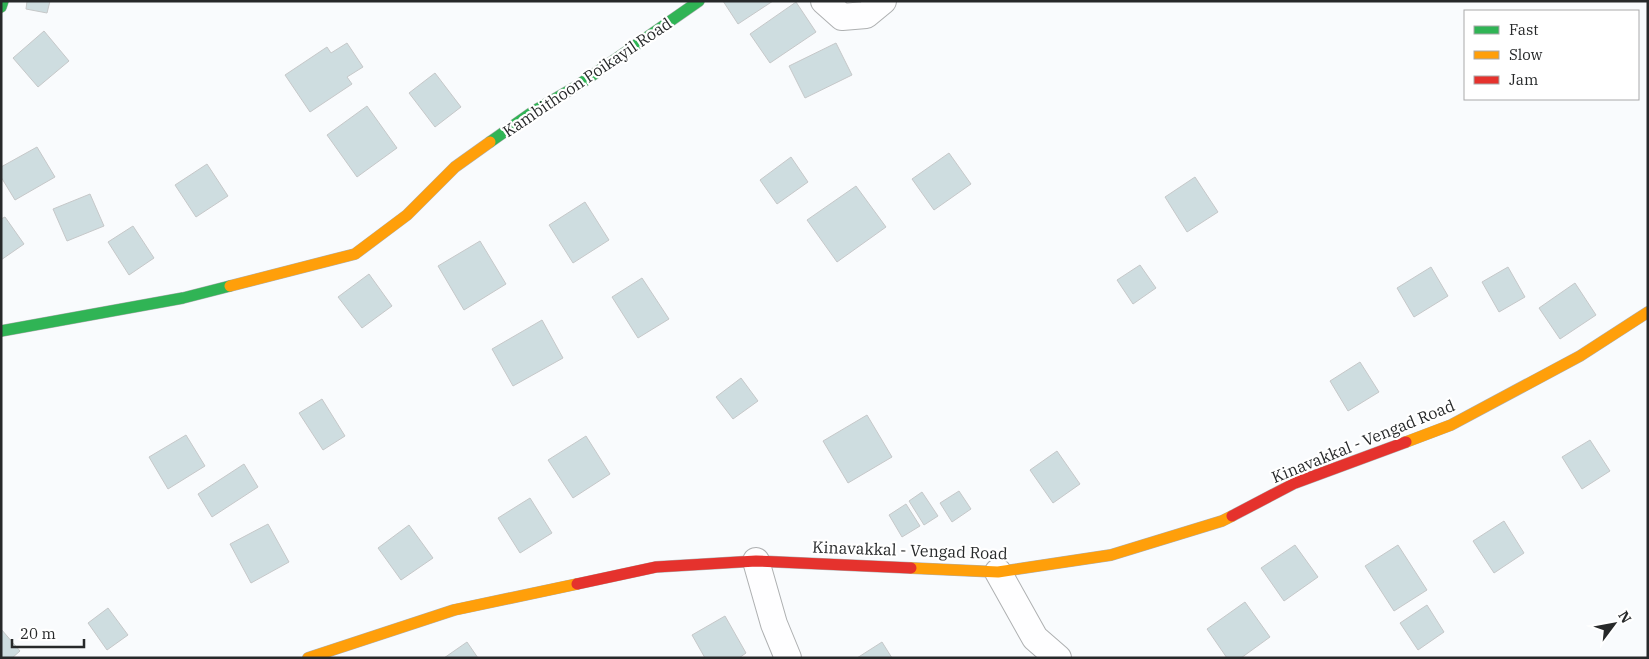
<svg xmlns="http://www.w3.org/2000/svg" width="1649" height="659" viewBox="0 0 1649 659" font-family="'IBM Plex Serif',serif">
<rect width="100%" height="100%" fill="#f9fbfd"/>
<path fill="#cedde0" stroke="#c6c8c9" d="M27,1H50L47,13L26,9Z
M723,1H773L738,24Z
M796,2L816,32L770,63L750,34Z
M44,31L69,61L38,87L13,58Z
M347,43L363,67L347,77L352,84L310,112L285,75L327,47L331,53Z
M836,43L852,75L805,98L789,66Z
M435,73L461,107L435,127L409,93Z
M367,106L397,148L357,177L327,135Z
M37,147L55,177L15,200L1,177V167Z
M949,153L971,184L934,210L912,179Z
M791,157L808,182L777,204L760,180Z
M207,164L228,196L196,217L175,185Z
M1195,177L1218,212L1187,232L1165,197Z
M856,186L886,227L837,262L807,220Z
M90,194L104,226L67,241L53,209Z
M585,202L609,240L573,263L549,225Z
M5,217L24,244L1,260V219Z
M133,226L154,258L129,275L108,242Z
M480,241L506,284L464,310L438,266Z
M1140,265L1156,288L1133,304L1117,280Z
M1431,267L1448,296L1414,317L1397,288Z
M1508,267L1525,297L1499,312L1482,282Z
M369,274L392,306L362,328L338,297Z
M642,278L669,319L638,338L612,297Z
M1575,283L1596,315L1560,339L1539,308Z
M542,320L563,358L513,386L492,349Z
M1360,362L1379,392L1348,411L1330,381Z
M741,378L758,401L733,419L716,397Z
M322,399L345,436L323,450L299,413Z
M867,415L892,457L848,483L823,441Z
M186,435L205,466L168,489L149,457Z
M586,436L610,474L573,498L548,460Z
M1590,440L1610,471L1582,489L1562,457Z
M1057,451L1080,484L1053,503L1030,470Z
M244,464L258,487L212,517L198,494Z
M959,491L971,509L952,522L940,503Z
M922,492L938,516L924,525L909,501Z
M530,498L552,533L520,553L498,518Z
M906,504L920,526L902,537L889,515Z
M1504,521L1524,553L1494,573L1473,541Z
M268,524L289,562L251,583L230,544Z
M409,525L433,558L401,580L378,548Z
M1295,545L1318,577L1284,601L1261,568Z
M1398,545L1427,590L1394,611L1365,566Z
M1245,602L1270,637L1241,658H1227L1207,629Z
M1427,605L1444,632L1418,650L1400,623Z
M108,608L128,635L107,650L88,623Z
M725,616L746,653L739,658H705L692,635Z
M1,629L20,651L12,658H1Z
M467,642L478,658H444Z
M882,642L892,658H857Z"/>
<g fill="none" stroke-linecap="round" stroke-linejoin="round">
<defs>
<path id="street" d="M824,1L842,17L866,15L883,1
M756,561L774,624L788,658
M998,572L1035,638L1058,658"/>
<path id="fast" d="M1,7L3,1
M490,142L534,111L577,86L699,1
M1,331L183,298L230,286"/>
<path id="slow" d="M230,286L355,254L407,215L455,167L490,142
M1406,442L1451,425L1580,356L1648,312
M911,568L998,572L1111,555L1222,521L1232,516
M308,658L454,610L577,584"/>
<path id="jam" d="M1232,516L1295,483L1406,442
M577,584L656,567L756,561L911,568"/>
</defs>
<use href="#street" stroke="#aeb0b1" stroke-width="28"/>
<use href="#fast" stroke="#aeb0b1" stroke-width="12"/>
<use href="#slow" stroke="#aeb0b1" stroke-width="12"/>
<use href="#jam" stroke="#aeb0b1" stroke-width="12"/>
<use href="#street" stroke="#fefeff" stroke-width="26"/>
<use href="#fast" stroke="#30b455" stroke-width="11"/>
<use href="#slow" stroke="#ff9f0a" stroke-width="11"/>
<use href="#jam" stroke="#e5322d" stroke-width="11"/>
</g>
<g text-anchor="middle" stroke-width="4.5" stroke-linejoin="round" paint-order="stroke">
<g font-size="16" fill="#27292a" stroke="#fff">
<text transform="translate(587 77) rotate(-34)" y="6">Kambithoon Poikayil Road</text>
<text transform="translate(1363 441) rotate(-22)" y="6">Kinavakkal - Vengad Road</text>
<text transform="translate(910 550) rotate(2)" y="6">Kinavakkal - Vengad Road</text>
</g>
</g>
<rect width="1649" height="659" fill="none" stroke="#27292a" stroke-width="5"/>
<rect x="1464" y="10" width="175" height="90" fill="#ffffff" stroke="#a9a9aa"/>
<rect x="1474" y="26" width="25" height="8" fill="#30b455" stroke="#a9a9aa"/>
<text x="1509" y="35" font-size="15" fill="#27292a">Fast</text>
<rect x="1474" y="51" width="25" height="8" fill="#ff9f0a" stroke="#a9a9aa"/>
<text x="1509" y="60" font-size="15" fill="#27292a">Slow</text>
<rect x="1474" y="76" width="25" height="8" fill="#e5322d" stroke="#a9a9aa"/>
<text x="1509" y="85" font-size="15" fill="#27292a">Jam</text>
<g transform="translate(1614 624) rotate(58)" stroke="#ffffff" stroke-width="4" paint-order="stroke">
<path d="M0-4L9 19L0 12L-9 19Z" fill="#27292a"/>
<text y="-8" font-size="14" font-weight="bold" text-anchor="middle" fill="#27292a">N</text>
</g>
<path d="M12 639v8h72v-8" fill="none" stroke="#27292a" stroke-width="2.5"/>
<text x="20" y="639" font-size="15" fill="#27292a" stroke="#ffffff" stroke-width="4" paint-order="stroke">20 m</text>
</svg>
